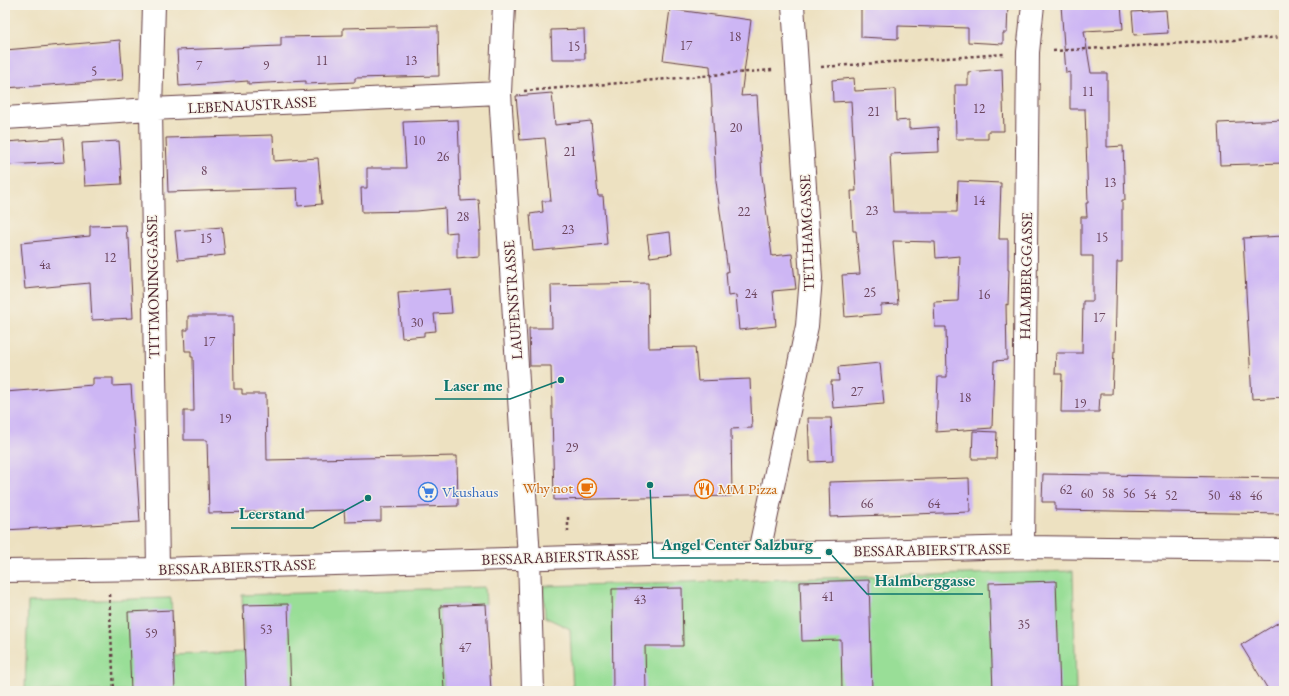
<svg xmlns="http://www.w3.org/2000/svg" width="1289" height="696" viewBox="0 0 1289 696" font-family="'EB Garamond',serif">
<rect width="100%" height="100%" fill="#f7f3e8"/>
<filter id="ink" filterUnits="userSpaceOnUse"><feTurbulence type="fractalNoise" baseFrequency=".025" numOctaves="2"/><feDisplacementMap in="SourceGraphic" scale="8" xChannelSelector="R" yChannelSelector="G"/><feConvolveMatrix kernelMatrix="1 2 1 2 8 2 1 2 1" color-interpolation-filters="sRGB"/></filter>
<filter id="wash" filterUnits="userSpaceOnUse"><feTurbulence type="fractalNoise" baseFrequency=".012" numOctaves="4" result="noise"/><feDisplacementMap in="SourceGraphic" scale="16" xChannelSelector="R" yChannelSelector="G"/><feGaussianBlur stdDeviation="0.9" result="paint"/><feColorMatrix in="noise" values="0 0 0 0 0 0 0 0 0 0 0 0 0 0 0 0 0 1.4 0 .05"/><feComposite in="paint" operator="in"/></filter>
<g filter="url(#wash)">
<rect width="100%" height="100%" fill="#ede1c1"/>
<path fill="#99de97" stroke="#727e61" d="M1073,571L1076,691H573L570,629L545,617L543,586Z
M485,587L486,604L440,606L444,691H25L28,602L171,598L174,655L244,652L242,595Z"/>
<g id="blocks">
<path fill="#cdb6f4" d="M861,5H1008L1007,33H1003V44L968,42V28L898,26V39L861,37Z
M1061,5H1121L1123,29L1084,31L1091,73H1107V147L1123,146L1125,200H1122V262H1117L1115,352H1114L1112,394H1100L1099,412H1061L1062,374H1055L1056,353H1082L1083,301H1093V256H1081V217H1087L1086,203H1088L1085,109H1070V72L1066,73Z
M670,9L751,20L741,96L757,95L762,176L772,256L792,254L796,289L773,291L776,326L739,330L736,295L728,296L726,272H728L716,181L710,66L663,60Z
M1166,10L1168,33L1134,35L1132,12Z
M438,26L439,76L355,78V82L306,84V81L248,84V81L179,86L177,50L281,46V37L343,36V28Z
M584,29L585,59H552L551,30Z
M120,40L123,80L5,88V50Z
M1002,69L1004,131H988V139H956L955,85H968V72Z
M854,78L855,91L895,89L896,121L909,120V129L938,127L939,152L890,154L893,212H957L958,181L1001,183L999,239H1008V270H1009L1008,305L1006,304L1007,360L994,361L992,428L936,432L938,377H947L946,327H935L934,302L958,301L960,256L936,258L935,242L893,241L898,304L881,305V314L845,317L842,275L860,274L856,231H853L851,191H856L851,101L833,102L832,80Z
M552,93L555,125L591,121L598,196H603L607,244L533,251L530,214L543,212L542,201H551L545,138L520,140L516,96Z
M458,120L461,201L479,200L481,231L479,232V256L457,258V232L446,233L445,208L417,211L362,212L361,188H367V168H406L403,122Z
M1284,120V163L1220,165L1218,123Z
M273,135L274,161L318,158L322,204L298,206L297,188L168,192L166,138Z
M63,138L65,162L5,165V142Z
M119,141L122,184L85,186L82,143Z
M126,225L127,239H129L133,318L92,320L90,283L25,289L21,243L90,236V226Z
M222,227L225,255L178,260L175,231Z
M670,232L672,254L650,257L647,235Z
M1284,236V397L1252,399L1243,238Z
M648,283L649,348L695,347L698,381L750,379L752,428L731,429L732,496L554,500L551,366H530L529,328H552L551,285Z
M450,289L452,313L434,314L436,331L424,332V336L402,338L398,293Z
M188,316H233L234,389H242V394H266L267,460L457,456L458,506L381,508V521L345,522L344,510L209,513L207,440H184V411H194L193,357H191V351H185L184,330H188Z
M880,363L884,404L833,408L831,381H839L838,367Z
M93,378H113V386L131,385L140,522L5,530V392L93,385Z
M808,418H831L833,461L810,462Z
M973,431L997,432L996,459H972Z
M1043,474L1284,478V514L1055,510V502H1042Z
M969,478L970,512L830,517L829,482Z
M869,580L872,691H842L841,640L802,641L800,582Z
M1056,581L1060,691H993L989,583Z
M682,588L683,646H645L646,691H613L612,589Z
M288,604L291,691H246L243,605Z
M486,604L491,691H444L440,606Z
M172,610L175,691H131L128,612Z
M1284,619V691H1269L1241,645Z"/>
</g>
</g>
<g filter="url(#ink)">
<use href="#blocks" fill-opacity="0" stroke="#623c42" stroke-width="1"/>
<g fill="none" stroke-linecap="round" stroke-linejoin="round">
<defs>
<path id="minor" d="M154,5L151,109L158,569
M504,5L500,93L529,558L533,691
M5,118L151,109L500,93
M1023,547L1028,52L1033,5
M759,552L807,326L811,278L793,5
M5,571L158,569L682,554L829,552L1023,547L1284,550"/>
</defs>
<use href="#minor" stroke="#623c42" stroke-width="24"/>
<path stroke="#623c42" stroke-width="2.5" stroke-dasharray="3 3" stroke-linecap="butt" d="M1053,51L1284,37
M821,67L1004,54
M524,91L773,70
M568,532V517
M109,594L114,691"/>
<use href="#minor" stroke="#fff" stroke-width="22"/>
</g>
</g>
<defs>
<symbol id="cafe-ring" viewBox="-11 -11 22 22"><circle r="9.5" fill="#f7f3e8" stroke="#e8710a" stroke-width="1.5"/><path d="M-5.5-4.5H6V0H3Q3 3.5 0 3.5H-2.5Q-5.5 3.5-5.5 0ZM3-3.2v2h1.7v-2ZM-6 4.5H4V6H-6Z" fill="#e8710a"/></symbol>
<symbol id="restaurant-ring" viewBox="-11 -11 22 22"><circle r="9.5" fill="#f7f3e8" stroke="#e8710a" stroke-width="1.5"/><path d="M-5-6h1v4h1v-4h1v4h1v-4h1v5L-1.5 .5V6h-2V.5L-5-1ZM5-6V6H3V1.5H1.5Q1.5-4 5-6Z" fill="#e8710a"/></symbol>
<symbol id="supermarket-ring" viewBox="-11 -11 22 22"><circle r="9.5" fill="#f7f3e8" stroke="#3f7fe0" stroke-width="1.5"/><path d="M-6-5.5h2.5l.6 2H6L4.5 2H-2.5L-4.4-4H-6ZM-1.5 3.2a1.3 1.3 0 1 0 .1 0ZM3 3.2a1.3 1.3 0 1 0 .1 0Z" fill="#3f7fe0"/></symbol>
</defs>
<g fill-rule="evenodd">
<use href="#cafe-ring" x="576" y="477" width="22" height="22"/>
<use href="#restaurant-ring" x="693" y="478" width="22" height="22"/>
<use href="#supermarket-ring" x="417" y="481" width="22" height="22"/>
</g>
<g text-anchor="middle" stroke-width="3" stroke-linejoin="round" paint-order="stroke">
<g font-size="13" fill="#6b455d">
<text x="735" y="41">18</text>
<text x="686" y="50">17</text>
<text x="574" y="51">15</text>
<text x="322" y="65">11</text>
<text x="411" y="65">13</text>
<text x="199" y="70">7</text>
<text x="266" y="70">9</text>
<text x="94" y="76">5</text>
<text x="1088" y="96">11</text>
<text x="979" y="113">12</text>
<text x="874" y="116">21</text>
<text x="736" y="132">20</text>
<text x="419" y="145">10</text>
<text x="570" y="156">21</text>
<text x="443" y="161">26</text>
<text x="204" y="175">8</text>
<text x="1110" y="187">13</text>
<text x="979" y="205">14</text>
<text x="872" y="215">23</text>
<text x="744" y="216">22</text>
<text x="463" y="221">28</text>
<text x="568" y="234">23</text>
<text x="1102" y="242">15</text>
<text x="206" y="243">15</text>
<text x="110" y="262">12</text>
<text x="45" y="269">4a</text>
<text x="870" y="297">25</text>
<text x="751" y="298">24</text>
<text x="984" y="299">16</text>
<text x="1099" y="322">17</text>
<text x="417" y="327">30</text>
<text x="209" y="346">17</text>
<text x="857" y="396">27</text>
<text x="965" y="402">18</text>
<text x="1080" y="408">19</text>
<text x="225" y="423">19</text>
<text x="572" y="452">29</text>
<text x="1066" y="494">62</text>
<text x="1087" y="498">60</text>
<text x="1108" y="498">58</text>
<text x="1129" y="498">56</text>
<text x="1150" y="499">54</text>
<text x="1171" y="500">52</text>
<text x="1214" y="500">50</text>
<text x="1235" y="500">48</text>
<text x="1256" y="500">46</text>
<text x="867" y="508">66</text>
<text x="934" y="508">64</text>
<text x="828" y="601">41</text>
<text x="640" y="604">43</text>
<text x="1024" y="629">35</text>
<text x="266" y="634">53</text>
<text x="151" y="638">59</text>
<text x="465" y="652">47</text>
</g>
<g font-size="15" fill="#4a1f2b" stroke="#f7f3e8">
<text transform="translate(252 105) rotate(-3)" y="5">LEBENAUSTRASSE</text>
<text transform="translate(807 233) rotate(-92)" y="5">TETLHAMGASSE</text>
<text transform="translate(1026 276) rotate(-89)" y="5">HALMBERGGASSE</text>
<text transform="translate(153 287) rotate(-91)" y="5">TITTMONINGGASSE</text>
<text transform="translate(513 300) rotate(-94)" y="5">LAUFENSTRASSE</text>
<text transform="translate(932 550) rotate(-1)" y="5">BESSARABIERSTRASSE</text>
<text transform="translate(560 557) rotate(-2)" y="5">BESSARABIERSTRASSE</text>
<text transform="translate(237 567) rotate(-2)" y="5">BESSARABIERSTRASSE</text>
</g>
<g font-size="15" fill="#c56008" stroke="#f7f3e8" text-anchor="end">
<text x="573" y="493">Why not</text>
<text x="718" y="494" text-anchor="start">MM Pizza</text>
</g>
<g font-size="15" fill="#366cbe" stroke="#f7f3e8" text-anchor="start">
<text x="442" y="497">Vkushaus</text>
</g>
</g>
<path fill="none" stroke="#0f766e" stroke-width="1.5" d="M561 380L510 399H435M368 498L313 528H231M650 485L653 558H821M829 552L867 594H983"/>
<g fill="#0f766e" stroke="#f7f3e8" stroke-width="1.5">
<circle cx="561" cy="380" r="4"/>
<circle cx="368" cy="498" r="4"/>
<circle cx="650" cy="485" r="4"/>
<circle cx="829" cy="552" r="4"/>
</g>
<g font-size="16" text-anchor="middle" font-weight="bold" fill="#0f766e" stroke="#f7f3e8" stroke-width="3" stroke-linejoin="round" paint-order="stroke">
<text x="473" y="391">Laser me</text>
<text x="272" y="519">Leerstand</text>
<text x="737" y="550">Angel Center Salzburg</text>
<text x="925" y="586">Halmberggasse</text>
</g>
<rect width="1289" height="696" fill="none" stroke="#f7f3e8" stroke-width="20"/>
</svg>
